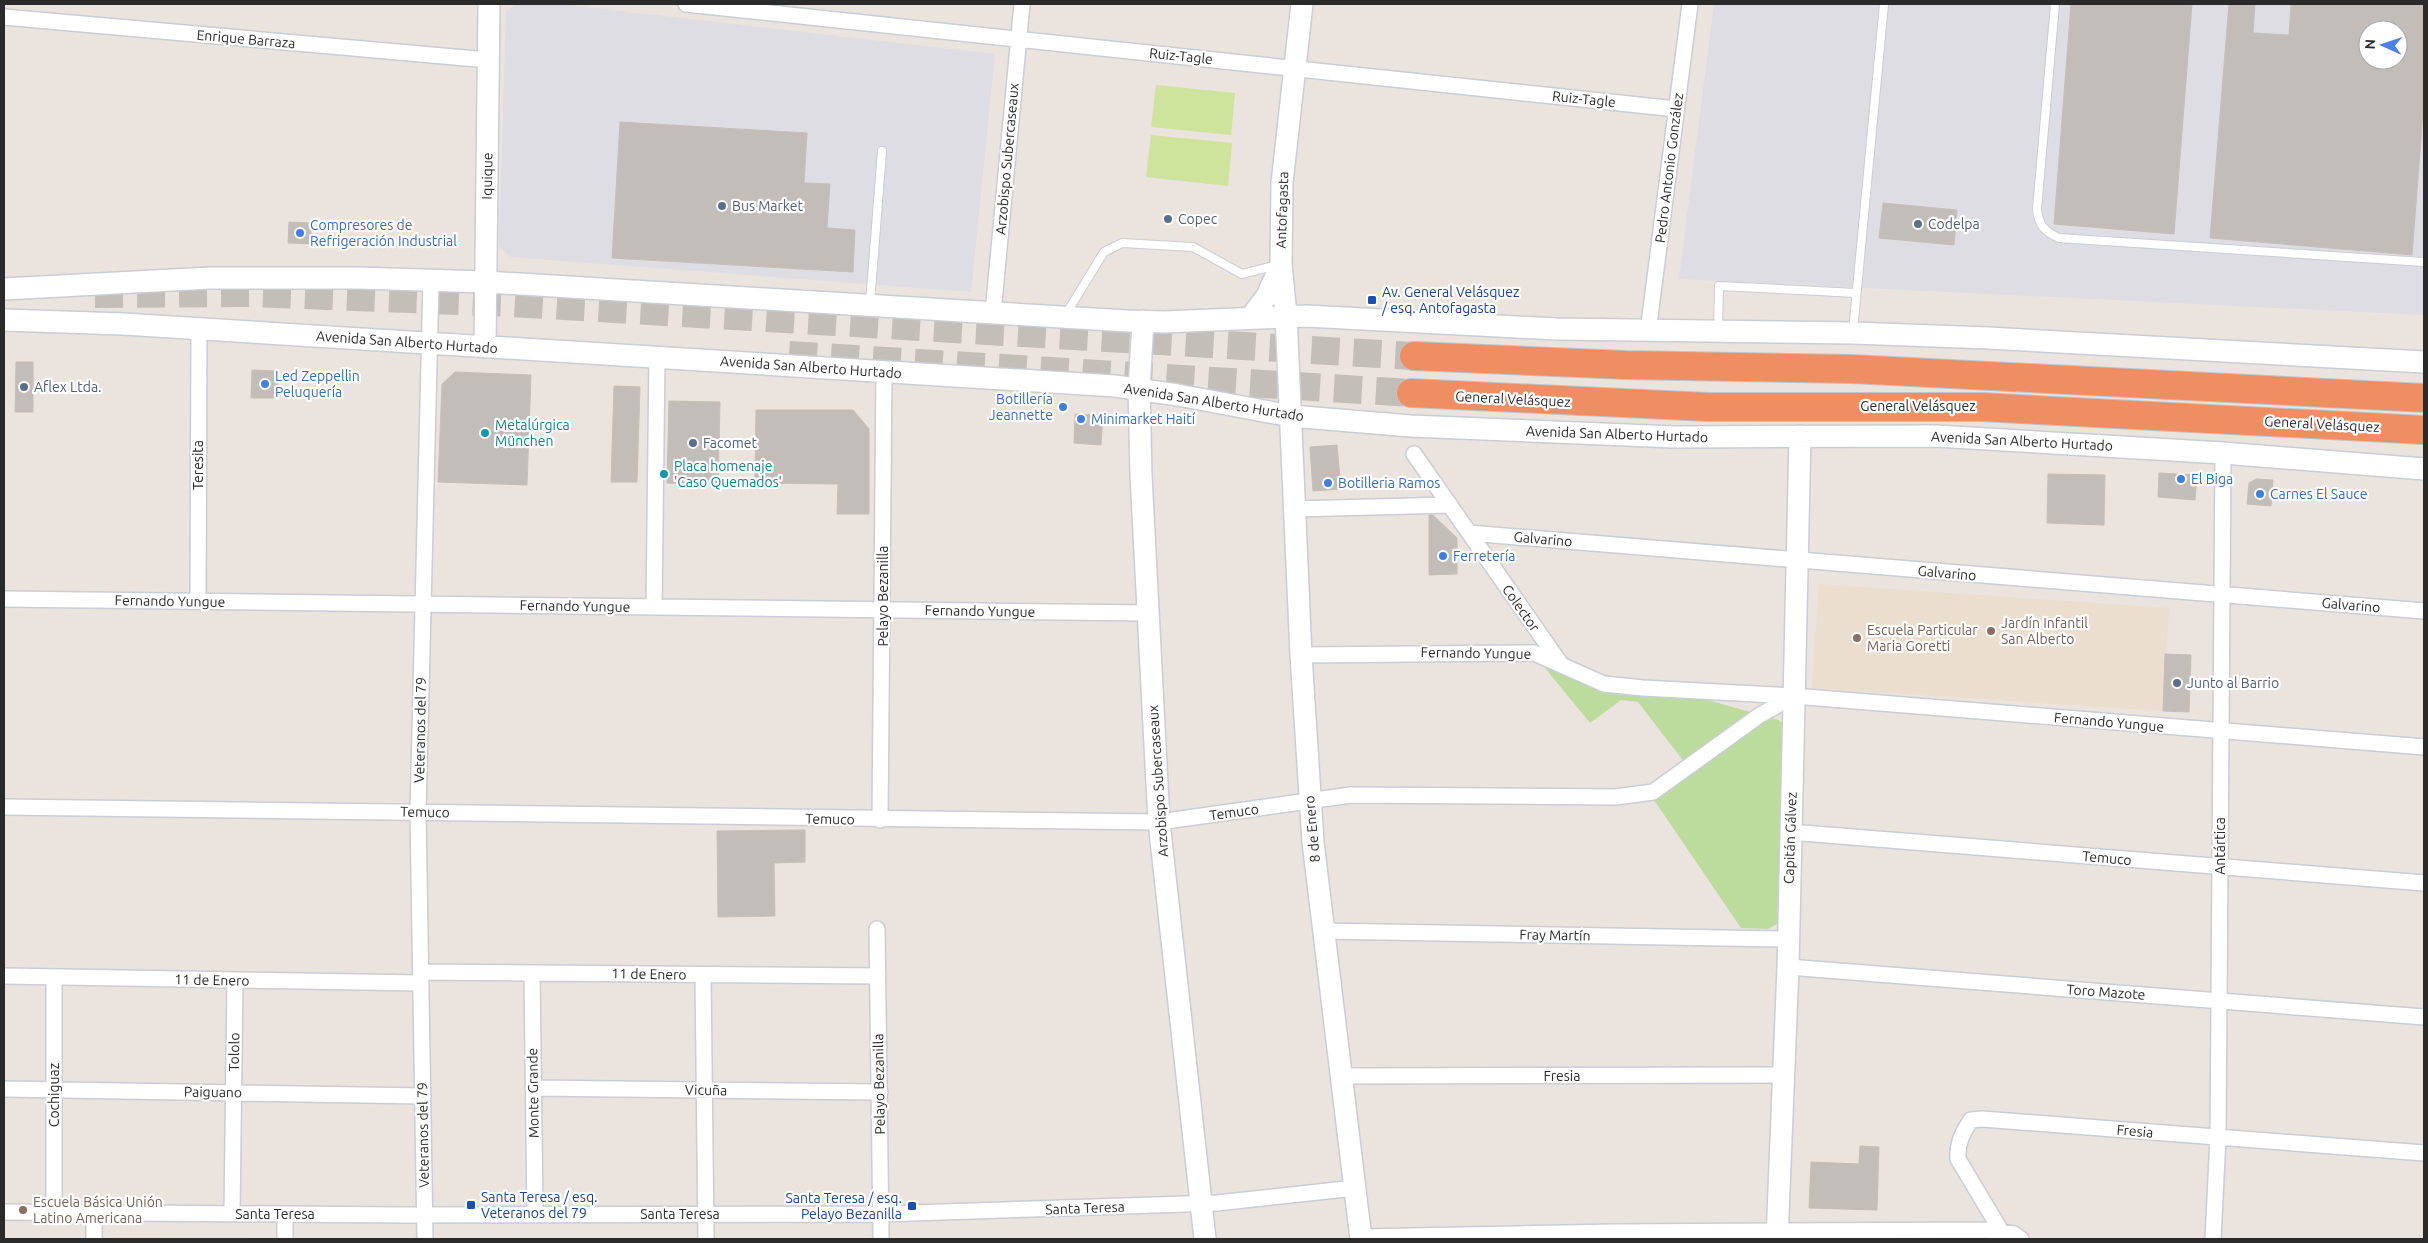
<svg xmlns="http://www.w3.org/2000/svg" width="2428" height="1243" viewBox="0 0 2428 1243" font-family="Ubuntu,sans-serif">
<rect width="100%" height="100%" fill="#ebe3dd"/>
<path fill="#dedde4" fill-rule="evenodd" d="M516,4H560L995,54L971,292L510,257L499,246L506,12Z
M1714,4H2424V315L1679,279ZM2368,30H2398V60H2368Z"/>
<path fill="#ebdece" d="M1819,584L2169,608L2163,711L1812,688Z
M114,1237L270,1238V1239H114Z"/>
<path fill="#bcdc9e" d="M1545,668L1564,669L1693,696L1779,720L1785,728L1777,924L1768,929L1741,928L1654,800L1692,772L1638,702L1621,700L1590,723Z"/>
<path fill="#cee39b" d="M1156,85L1235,93L1231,135L1151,127Z
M1151,135L1232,143L1228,186L1146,177Z"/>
<path fill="#c3bdba" stroke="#c6bfb7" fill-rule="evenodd" d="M2071,4H2192L2174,234L2054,224Z
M2229,4H2255L2253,33L2289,35L2291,4H2424V100L2412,255L2210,238ZM2368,30H2398V60H2368Z
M620,122L807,133L804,183L830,184L827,228L855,230L853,272L612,258Z
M1883,203L1957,210L1954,245L1879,238Z
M289,222L311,223V244L288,243Z
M16,362H33V412H15Z
M252,370L278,371V398H251Z
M455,372L531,375L527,485L438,482L442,384Z
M614,386L640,387L637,482H611Z
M669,401L720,402L718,485L667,483Z
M756,410H853L869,429V514H837L838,484L755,483Z
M1075,414L1103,415L1101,445L1074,443Z
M1337,445L1341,489L1313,491L1310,447Z
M2159,473L2197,475L2195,500L2158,497Z
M2048,474L2105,475L2104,525L2047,523Z
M2256,479L2273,480L2271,506L2247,504L2249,483Z
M1429,515H1433L1457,538V574L1429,575Z
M2165,654L2191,655L2189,712L2163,711Z
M805,830V862L774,863L775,916L718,917L717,831Z
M1860,1146L1879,1147L1877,1210L1809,1208L1811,1162L1859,1164Z"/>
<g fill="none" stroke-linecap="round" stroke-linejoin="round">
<path stroke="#c4beb9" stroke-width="28" stroke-dasharray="28 14" stroke-linecap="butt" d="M95,294L249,293L512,303L1414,356
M789,355L1411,393"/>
<defs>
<path id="lane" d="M2055,4L2037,209C2039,226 2044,231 2059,238L2424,262
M870,303L882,151
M1066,314L1104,252L1122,243L1193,247L1242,274L1277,265
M1718,330L1719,286L1856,293
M1853,331L1884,4"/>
<path id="street" d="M686,4L1676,109
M4,17L488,60
M993,313L1022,4
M1648,332L1690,4
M1414,454L1560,663
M1294,509L1450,505
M1469,533L2424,611
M4,599L1147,613
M198,601L199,329
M654,607L657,357
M1301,655L1534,653L1604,684L1643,688L1794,696L2424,747
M4,807L1159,822L1351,795L1616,797L1653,792L1760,715L1794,696
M880,820L884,371
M1790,832L2424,883
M877,929L881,1239
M1323,931L1787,939
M1788,967L2424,1017
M421,972L878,976
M532,973L535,1214
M703,975L706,1239
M4,976L421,983
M54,977V1213
M1341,1076L1783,1075
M533,1088L880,1092
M4,1089L423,1096
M4,1212L405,1215L881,1214L1217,1203L1355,1188
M232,1214L235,980
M285,1214V1239
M2001,1231L1958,1159C1957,1144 1962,1133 1971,1120L1982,1119L2424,1153
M1361,1237L1613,1232L1988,1230L2014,1234L2021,1239
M94,1239V1213
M425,1239L418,812L431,281
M2213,1239L2218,1138L2223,453"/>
<path id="secondary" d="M1302,4L1282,183L1281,264L1286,315L1301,655L1313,842L1361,1239
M4,289L210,278H358L486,282L1127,321L1164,322L1306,316L1557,329L1853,333L1988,338L2424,362
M1251,317L1267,296L1280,267
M4,320L123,324L1115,386L1178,395L1291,416L1411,426L1674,437L1936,436L2223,453L2424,469
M1143,321L1139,389L1141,475L1159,822L1205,1239
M485,347L489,4
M1777,1239L1788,967L1800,436"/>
<path id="highway" d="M1414,356L1626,365L1852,369L2424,398
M1411,393L1708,407H1981L2424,430"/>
</defs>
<use href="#lane" stroke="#c9cdd6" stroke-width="10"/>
<use href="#street" stroke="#c9cdd6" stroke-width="18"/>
<use href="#secondary" stroke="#c9cdd6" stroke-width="24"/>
<use href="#highway" stroke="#c3c3c3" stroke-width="30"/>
<use href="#lane" stroke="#fff" stroke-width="8"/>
<use href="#street" stroke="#fff" stroke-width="15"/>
<use href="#secondary" stroke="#fff" stroke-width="21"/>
<use href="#highway" stroke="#ef8d63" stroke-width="28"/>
</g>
<g fill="#5c6f8a" stroke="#fff" stroke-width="2">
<circle cx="722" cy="206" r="5"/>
<circle cx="1168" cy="219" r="5"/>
<circle cx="1918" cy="224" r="5"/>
<circle cx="24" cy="387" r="5"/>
<circle cx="693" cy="443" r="5"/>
<circle cx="2177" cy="683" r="5"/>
</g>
<g fill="#3f7fe0" stroke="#fff" stroke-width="2">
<circle cx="300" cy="233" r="5"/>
<circle cx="265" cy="384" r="5"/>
<circle cx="1063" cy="407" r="5"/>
<circle cx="1081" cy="419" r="5"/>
<circle cx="2181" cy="479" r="5"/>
<circle cx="1328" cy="483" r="5"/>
<circle cx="2260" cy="494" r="5"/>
<circle cx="1443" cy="556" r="5"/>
</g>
<g fill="#1a4fb4" stroke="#fff" stroke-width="2">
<rect x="1367" y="295" width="10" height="10" rx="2.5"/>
<rect x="466" y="1200" width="10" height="10" rx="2.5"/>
<rect x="907" y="1201" width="10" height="10" rx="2.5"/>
</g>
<g fill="#0f9aa8" stroke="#fff" stroke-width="2">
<circle cx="485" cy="433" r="5"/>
<circle cx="664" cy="474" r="5"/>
</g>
<g fill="#8d6e63" stroke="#fff" stroke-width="2">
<circle cx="1991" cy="631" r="5"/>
<circle cx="1857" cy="638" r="5"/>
<circle cx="23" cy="1210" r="5"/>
</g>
<g text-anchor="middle" stroke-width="4.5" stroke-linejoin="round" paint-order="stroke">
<g font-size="14" fill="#2a2a2a" stroke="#fff">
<text transform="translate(246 39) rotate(5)" y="5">Enrique Barraza</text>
<text transform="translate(1181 56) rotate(6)" y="5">Ruiz-Tagle</text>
<text transform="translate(1584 99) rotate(6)" y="5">Ruiz-Tagle</text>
<text transform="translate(1007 159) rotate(-85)" y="5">Arzobispo Subercaseaux</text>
<text transform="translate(1669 168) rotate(-83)" y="5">Pedro Antonio González</text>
<text transform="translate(487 176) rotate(-89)" y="5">Iquique</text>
<text transform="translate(1282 210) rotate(-88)" y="5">Antofagasta</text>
<text transform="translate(407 342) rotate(4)" y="5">Avenida San Alberto Hurtado</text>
<text transform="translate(811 367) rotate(4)" y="5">Avenida San Alberto Hurtado</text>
<text transform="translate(1513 399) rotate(3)" y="5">General Velásquez</text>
<text transform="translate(1214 402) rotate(9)" y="5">Avenida San Alberto Hurtado</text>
<text x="1918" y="411">General Velásquez</text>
<text transform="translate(2322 424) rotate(3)" y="5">General Velásquez</text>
<text transform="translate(1617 434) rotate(2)" y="5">Avenida San Alberto Hurtado</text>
<text transform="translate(2022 441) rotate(3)" y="5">Avenida San Alberto Hurtado</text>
<text transform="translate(198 465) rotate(-90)" y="5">Teresita</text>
<text transform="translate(1543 539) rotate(5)" y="5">Galvarino</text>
<text transform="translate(1947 573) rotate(5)" y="5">Galvarino</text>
<text transform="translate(883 596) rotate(-90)" y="5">Pelayo Bezanilla</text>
<text transform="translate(170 601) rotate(1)" y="5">Fernando Yungue</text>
<text transform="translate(2351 605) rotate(5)" y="5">Galvarino</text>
<text transform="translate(575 606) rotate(1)" y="5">Fernando Yungue</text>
<text transform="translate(1521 608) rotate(55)" y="5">Colector</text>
<text transform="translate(980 611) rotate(1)" y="5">Fernando Yungue</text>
<text transform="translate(1476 653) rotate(1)" y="5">Fernando Yungue</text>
<text transform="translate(2109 722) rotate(5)" y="5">Fernando Yungue</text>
<text transform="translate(420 730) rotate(-89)" y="5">Veteranos del 79</text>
<text transform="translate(1158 781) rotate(-94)" y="5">Arzobispo Subercaseaux</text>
<text transform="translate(425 812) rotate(1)" y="5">Temuco</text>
<text transform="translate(1234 812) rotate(-8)" y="5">Temuco</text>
<text transform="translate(830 819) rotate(1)" y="5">Temuco</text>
<text transform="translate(1312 829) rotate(-95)" y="5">8 de Enero</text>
<text transform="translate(1790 838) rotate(-88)" y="5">Capitán Gálvez</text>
<text transform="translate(2220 846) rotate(-90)" y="5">Antártica</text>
<text transform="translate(2107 858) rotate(5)" y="5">Temuco</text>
<text transform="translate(1555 935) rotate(1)" y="5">Fray Martín</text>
<text transform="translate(649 974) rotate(1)" y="5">11 de Enero</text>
<text transform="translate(212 980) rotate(1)" y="5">11 de Enero</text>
<text transform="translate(2106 992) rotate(4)" y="5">Toro Mazote</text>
<text transform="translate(234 1052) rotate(-89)" y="5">Tololo</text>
<text x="1562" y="1081">Fresia</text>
<text transform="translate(879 1084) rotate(-91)" y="5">Pelayo Bezanilla</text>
<text transform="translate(706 1090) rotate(1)" y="5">Vicuña</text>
<text transform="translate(213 1092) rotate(1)" y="5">Paiguano</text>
<text transform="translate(533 1093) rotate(-91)" y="5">Monte Grande</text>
<text transform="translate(54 1095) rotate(-90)" y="5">Cochiguaz</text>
<text transform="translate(2135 1131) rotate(5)" y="5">Fresia</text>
<text transform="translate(423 1135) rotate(-91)" y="5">Veteranos del 79</text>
<text transform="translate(1085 1208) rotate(-2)" y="5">Santa Teresa</text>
<text x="275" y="1219">Santa Teresa</text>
<text x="680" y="1219">Santa Teresa</text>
</g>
<g font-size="14" fill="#4e5e75" stroke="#fff" text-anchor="start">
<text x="732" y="211">Bus Market</text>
<text x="1178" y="224">Copec</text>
<text x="1928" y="229">Codelpa</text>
<text x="34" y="392">Aflex Ltda.</text>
<text x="703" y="448">Facomet</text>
<text x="2187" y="688">Junto al Barrio</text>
</g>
<g font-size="14" fill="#366cbe" stroke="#fff" text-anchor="start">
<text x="310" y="230">Compresores de<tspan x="310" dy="16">Refrigeración Industrial</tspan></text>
<text x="275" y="381">Led Zeppellin<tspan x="275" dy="16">Peluquería</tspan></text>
<text x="1053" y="404" text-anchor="end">Botillería<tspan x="1053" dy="16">Jeannette</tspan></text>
<text x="1091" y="424">Minimarket Haití</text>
<text x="2191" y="484">El Biga</text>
<text x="1338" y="488">Botilleria Ramos</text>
<text x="2270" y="499">Carnes El Sauce</text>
<text x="1453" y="561">Ferretería</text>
</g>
<g font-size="14" fill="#164399" stroke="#fff" text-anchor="start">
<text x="1382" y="297">Av. General Velásquez<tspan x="1382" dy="16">/ esq. Antofagasta</tspan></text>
<text x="481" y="1202">Santa Teresa / esq.<tspan x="481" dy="16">Veteranos del 79</tspan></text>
<text x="902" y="1203" text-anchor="end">Santa Teresa / esq.<tspan x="902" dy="16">Pelayo Bezanilla</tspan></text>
</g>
<g font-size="14" fill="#0d838f" stroke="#fff" text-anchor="start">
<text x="495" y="430">Metalúrgica<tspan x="495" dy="16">München</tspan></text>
<text x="674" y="471">Placa homenaje<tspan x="674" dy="16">'Caso Quemados'</tspan></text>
</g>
<g font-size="14" fill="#785e54" stroke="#fff" text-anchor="start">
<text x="2001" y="628">Jardín Infantil<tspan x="2001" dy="16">San Alberto</tspan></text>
<text x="1867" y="635">Escuela Particular<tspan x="1867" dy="16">Maria Goretti</tspan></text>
<text x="33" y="1207">Escuela Básica Unión<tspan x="33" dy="16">Latino Americana</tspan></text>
</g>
</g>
<rect width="2428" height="1243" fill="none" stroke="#2a2a2a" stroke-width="10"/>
<g transform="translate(2383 45) rotate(273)"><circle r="24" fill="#ffffff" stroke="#aaaaaa"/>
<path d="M0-4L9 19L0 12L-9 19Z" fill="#4c7fe9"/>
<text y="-8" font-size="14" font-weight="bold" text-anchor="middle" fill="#2a2a2a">N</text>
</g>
</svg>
